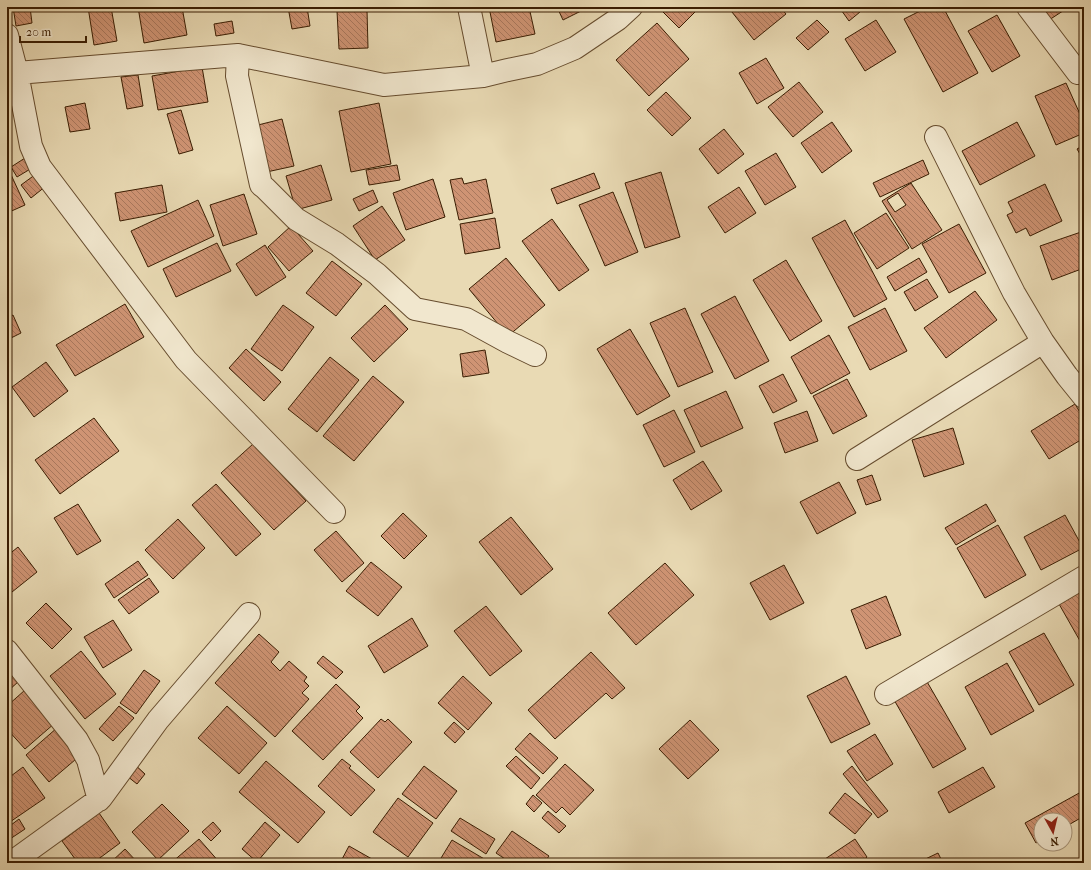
<svg xmlns="http://www.w3.org/2000/svg" width="1091" height="870" viewBox="0 0 1091 870" font-family="'IM FELL French Canon',serif">
<defs>
<pattern id="building-back-hatch" width="6" height="6" patternUnits="userSpaceOnUse"><rect width="6" height="6" fill="#cf9474"/><path d="M-1 5l2 2M0 0l6 6M5-1l2 2" fill="none" stroke="#a9785d"/></pattern>
</defs>
<rect width="100%" height="100%" fill="#e9dab4"/>
<filter id="stains"><feTurbulence type="fractalNoise" baseFrequency=".005" numOctaves="4"/><feColorMatrix values="0 0 0 0 .2 0 0 0 0 .09 0 0 0 0 .02 0 0 0 .5 -.17"/></filter>
<radialGradient id="worn" r=".72"><stop offset=".6" stop-color="#630" stop-opacity="0"/><stop offset="1" stop-color="#630" stop-opacity=".3"/></radialGradient>
<path fill="url(#building-back-hatch)" stroke="#3a1d02" fill-rule="evenodd" d="M13,7H30L32,23L16,26Z
M88,7H111L117,41L94,45Z
M138,7H182L187,35L144,43Z
M288,7H307L310,26L292,29Z
M489,7H529L535,34L496,42Z
M557,7H589L563,20Z
M658,7H700L679,28Z
M728,7H780L786,14L754,40Z
M839,7H856L860,12L849,21Z
M928,7H943L978,73L943,92L904,19Z
M1040,7H1069L1049,20Z
M367,10L368,48L339,49L337,11Z
M997,15L1020,56L992,72L968,31Z
M817,20L829,32L808,50L796,38Z
M876,20L896,52L865,71L845,39Z
M232,21L234,33L216,36L214,24Z
M657,23L689,59L649,96L616,60Z
M766,58L784,88L757,104L739,73Z
M202,67L208,102L158,110L152,76Z
M138,75L143,106L127,109L121,77Z
M799,82L823,112L793,137L768,107Z
M1066,83L1084,123V133L1056,145L1035,96Z
M666,92L691,118L672,136L647,110Z
M85,103L90,129L70,132L65,107Z
M379,103L391,164L351,172L339,111Z
M181,110L193,150L179,154L167,114Z
M282,119L294,166L262,173L250,127Z
M832,122L852,151L822,173L801,143Z
M1017,122L1035,156L980,185L962,151Z
M724,129L744,154L718,174L699,149Z
M1084,145V161L1077,149Z
M776,153L796,187L765,205L745,171Z
M25,158L32,168L17,177L11,167Z
M923,160L929,174L880,197L873,183Z
M321,165L332,200L296,210L286,176Z
M397,165L400,180L369,185L366,170Z
M7,166L25,205L7,213Z
M661,172L680,237L645,248L625,183Z
M594,173L600,188L557,204L551,189Z
M36,174L46,186L31,198L21,185Z
M462,178L464,184L486,179L493,213L459,220L450,180Z
M433,179L445,217L406,230L393,193Z
M911,183L942,230L912,249L882,201ZM898,193L906,205L895,212L887,200Z
M1045,184L1062,221L1030,236L1026,228L1016,233L1007,215L1013,212L1008,202Z
M162,185L167,212L120,221L115,193Z
M739,187L756,213L725,233L708,207Z
M373,190L378,202L359,211L353,199Z
M613,192L638,252L605,266L579,205Z
M244,194L257,234L223,246L210,205Z
M198,200L214,236L148,267L131,231Z
M382,206L405,240L375,260L353,226Z
M886,213L909,248L877,269L854,233Z
M495,218L500,248L465,254L460,224Z
M552,219L589,270L559,291L522,241Z
M845,220L887,299L854,317L812,238Z
M959,224L986,273L949,293L922,244Z
M291,226L313,251L289,271L268,247Z
M1084,231V268L1052,280L1040,246Z
M217,243L231,271L176,297L163,269Z
M265,245L286,277L256,296L236,264Z
M506,258L545,305L508,336L469,289Z
M919,258L927,272L895,291L887,277Z
M786,260L822,321L790,341L753,280Z
M332,261L362,284L336,316L306,293Z
M927,279L938,297L915,311L904,292Z
M975,291L997,320L946,358L924,328Z
M735,296L769,361L735,379L701,314Z
M125,304L144,337L75,376L56,345Z
M283,305L314,327L282,371L251,349Z
M385,305L408,329L374,362L351,338Z
M685,308L713,372L678,387L650,323Z
M885,308L907,351L870,370L848,327Z
M13,315L21,333L7,340V318Z
M630,329L670,396L637,415L597,349Z
M829,335L850,373L811,394L791,357Z
M246,349L281,382L264,401L229,368Z
M485,350L489,373L463,377L460,354Z
M330,357L359,380L317,432L288,409Z
M46,362L68,391L34,417L12,387Z
M783,374L797,401L773,413L759,386Z
M373,376L404,402L354,461L323,436Z
M847,379L867,416L833,434L813,396Z
M726,391L743,428L701,447L684,410Z
M1075,404L1084,419V438L1049,459L1031,431Z
M674,410L695,452L664,467L643,425Z
M807,411L818,441L785,453L774,423Z
M94,418L119,451L60,494L35,460Z
M953,428L964,464L924,477L912,440Z
M253,444L306,501L274,530L221,473Z
M703,461L722,491L691,510L673,480Z
M872,475L881,500L866,505L857,480Z
M839,482L856,513L817,534L800,502Z
M216,484L261,534L236,556L192,505Z
M78,504L101,541L77,555L54,518Z
M986,504L996,521L956,545L945,528Z
M403,513L427,536L404,559L381,536Z
M1065,515L1083,548L1041,570L1024,537Z
M511,517L553,569L521,595L479,542Z
M178,519L205,548L173,579L145,550Z
M998,525L1026,575L985,598L957,548Z
M336,531L364,563L342,582L314,550Z
M18,547L37,572L12,592L7,586V556Z
M138,561L148,575L114,598L105,584Z
M371,562L402,587L378,616L346,591Z
M665,563L694,595L636,645L608,613Z
M784,565L804,603L770,620L750,583Z
M149,578L159,592L129,614L118,600Z
M1084,590V648L1059,604Z
M886,596L901,635L866,649L851,610Z
M46,603L72,629L52,649L26,623Z
M486,606L522,651L490,676L454,631Z
M412,618L428,646L384,673L368,646Z
M113,620L132,650L103,668L84,637Z
M1044,633L1074,685L1039,705L1009,652Z
M259,634L279,652L271,662L280,671L289,661L307,677L304,681L309,686L302,693L309,699L275,737L215,683Z
M81,651L116,694L85,719L50,676Z
M591,652L625,688L612,699L606,693L555,739L528,710Z
M323,656L343,672L336,679L317,663Z
M1007,663L1034,711L991,735L965,687Z
M7,667L19,681L7,692Z
M144,670L160,681L136,714L120,703Z
M463,676L492,703L468,730L438,703Z
M846,676L870,724L831,743L807,696Z
M926,680L966,749L933,768L893,698Z
M336,684L360,707L356,711L363,718L323,760L292,731Z
M25,690L55,723L25,749L7,729V706Z
M119,706L134,718L113,741L99,729Z
M227,706L267,743L239,774L198,738Z
M381,719L385,722L388,719L412,742L378,778L350,752Z
M690,720L719,750L688,779L659,749Z
M454,722L465,732L455,743L444,733Z
M58,727L82,754L49,782L26,755Z
M530,733L558,758L543,774L515,749Z
M875,734L893,764L867,781L847,751Z
M516,756L540,778L531,789L506,766Z
M342,759L351,766L349,768L375,790L351,816L318,786Z
M131,761L145,774L137,784L122,772Z
M266,761L325,812L298,843L239,792Z
M565,764L594,790L570,815L562,807L556,813L536,795Z
M424,766L457,791L436,819L402,794Z
M852,766L888,811L878,818L843,774Z
M23,767L45,798L7,824V779Z
M983,767L995,787L949,813L938,792Z
M1081,792L1084,797V816L1065,827V820H1041V840L1036,843L1025,823Z
M845,793L872,814L855,834L829,813Z
M533,795L542,803L534,812L526,804Z
M398,798L433,823L408,857L373,832Z
M162,804L189,831L158,860L132,832Z
M548,811L566,826L559,833L542,818Z
M99,813L120,843L93,863H78L62,841Z
M460,818L495,839L486,854L451,831Z
M19,819L25,829L10,839L7,835V828Z
M213,822L221,831L211,841L202,832Z
M265,822L280,835L257,862L242,849Z
M512,831L549,856L544,863H511L496,853Z
M199,839L220,863H171Z
M855,839L867,857L860,863H819Z
M452,840L486,860L484,863H438Z
M349,846L379,863H340Z
M125,849L138,863H110Z
M938,853L943,863H917Z"/>
<g fill="none" stroke-linecap="round" stroke-linejoin="round">
<defs>
<path id="minor" d="M469,7L483,76
M1028,7L1078,73
M7,35L17,73L31,146L40,167L186,360L334,512
M238,55L237,76L261,185L265,188L296,219L337,244L377,274L415,309L466,319L508,342L535,355
M17,73L238,55L384,85L483,76L508,70L537,64L575,48L618,19L631,7
M936,137L1014,293L1043,342L1067,376L1084,397
M857,459L1043,342
M7,651L77,740L88,760L99,800
M886,694L1084,577
M11,863L101,798L158,720L249,614"/>
</defs>
<use href="#minor" stroke="#664c2e" stroke-width="24"/>
<use href="#minor" stroke="#f1e7ce" stroke-width="22"/>
</g>
<rect width="1091" height="870" fill="none" stroke="#e9dab4" stroke-width="24"/>
<rect x="8" y="8" width="1075" height="854" fill="none" stroke="#3a1d02" stroke-width="2"/>
<rect x="12" y="12" width="1067" height="846" fill="none" stroke="#3a1d02"/>
<g transform="translate(1053 832) rotate(172)"><circle r="19" fill="#f1e7ce" stroke="#a8967c"/>
<path d="M0-3L7 15L0 10L-7 15Z" fill="#8f2418"/>
<text y="-6" font-size="11" font-weight="bold" text-anchor="middle" fill="#3a1d02">N</text>
</g>
<path d="M20 36v6h66v-6" fill="none" stroke="#3a1d02" stroke-width="2"/>
<text x="26" y="36" font-size="12" fill="#3a1d02" stroke="#f1e7ce" stroke-width="3" paint-order="stroke">20 m</text>
<rect width="100%" height="100%" filter="url(#stains)"/>
<rect width="100%" height="100%" fill="url(#worn)"/>
</svg>
